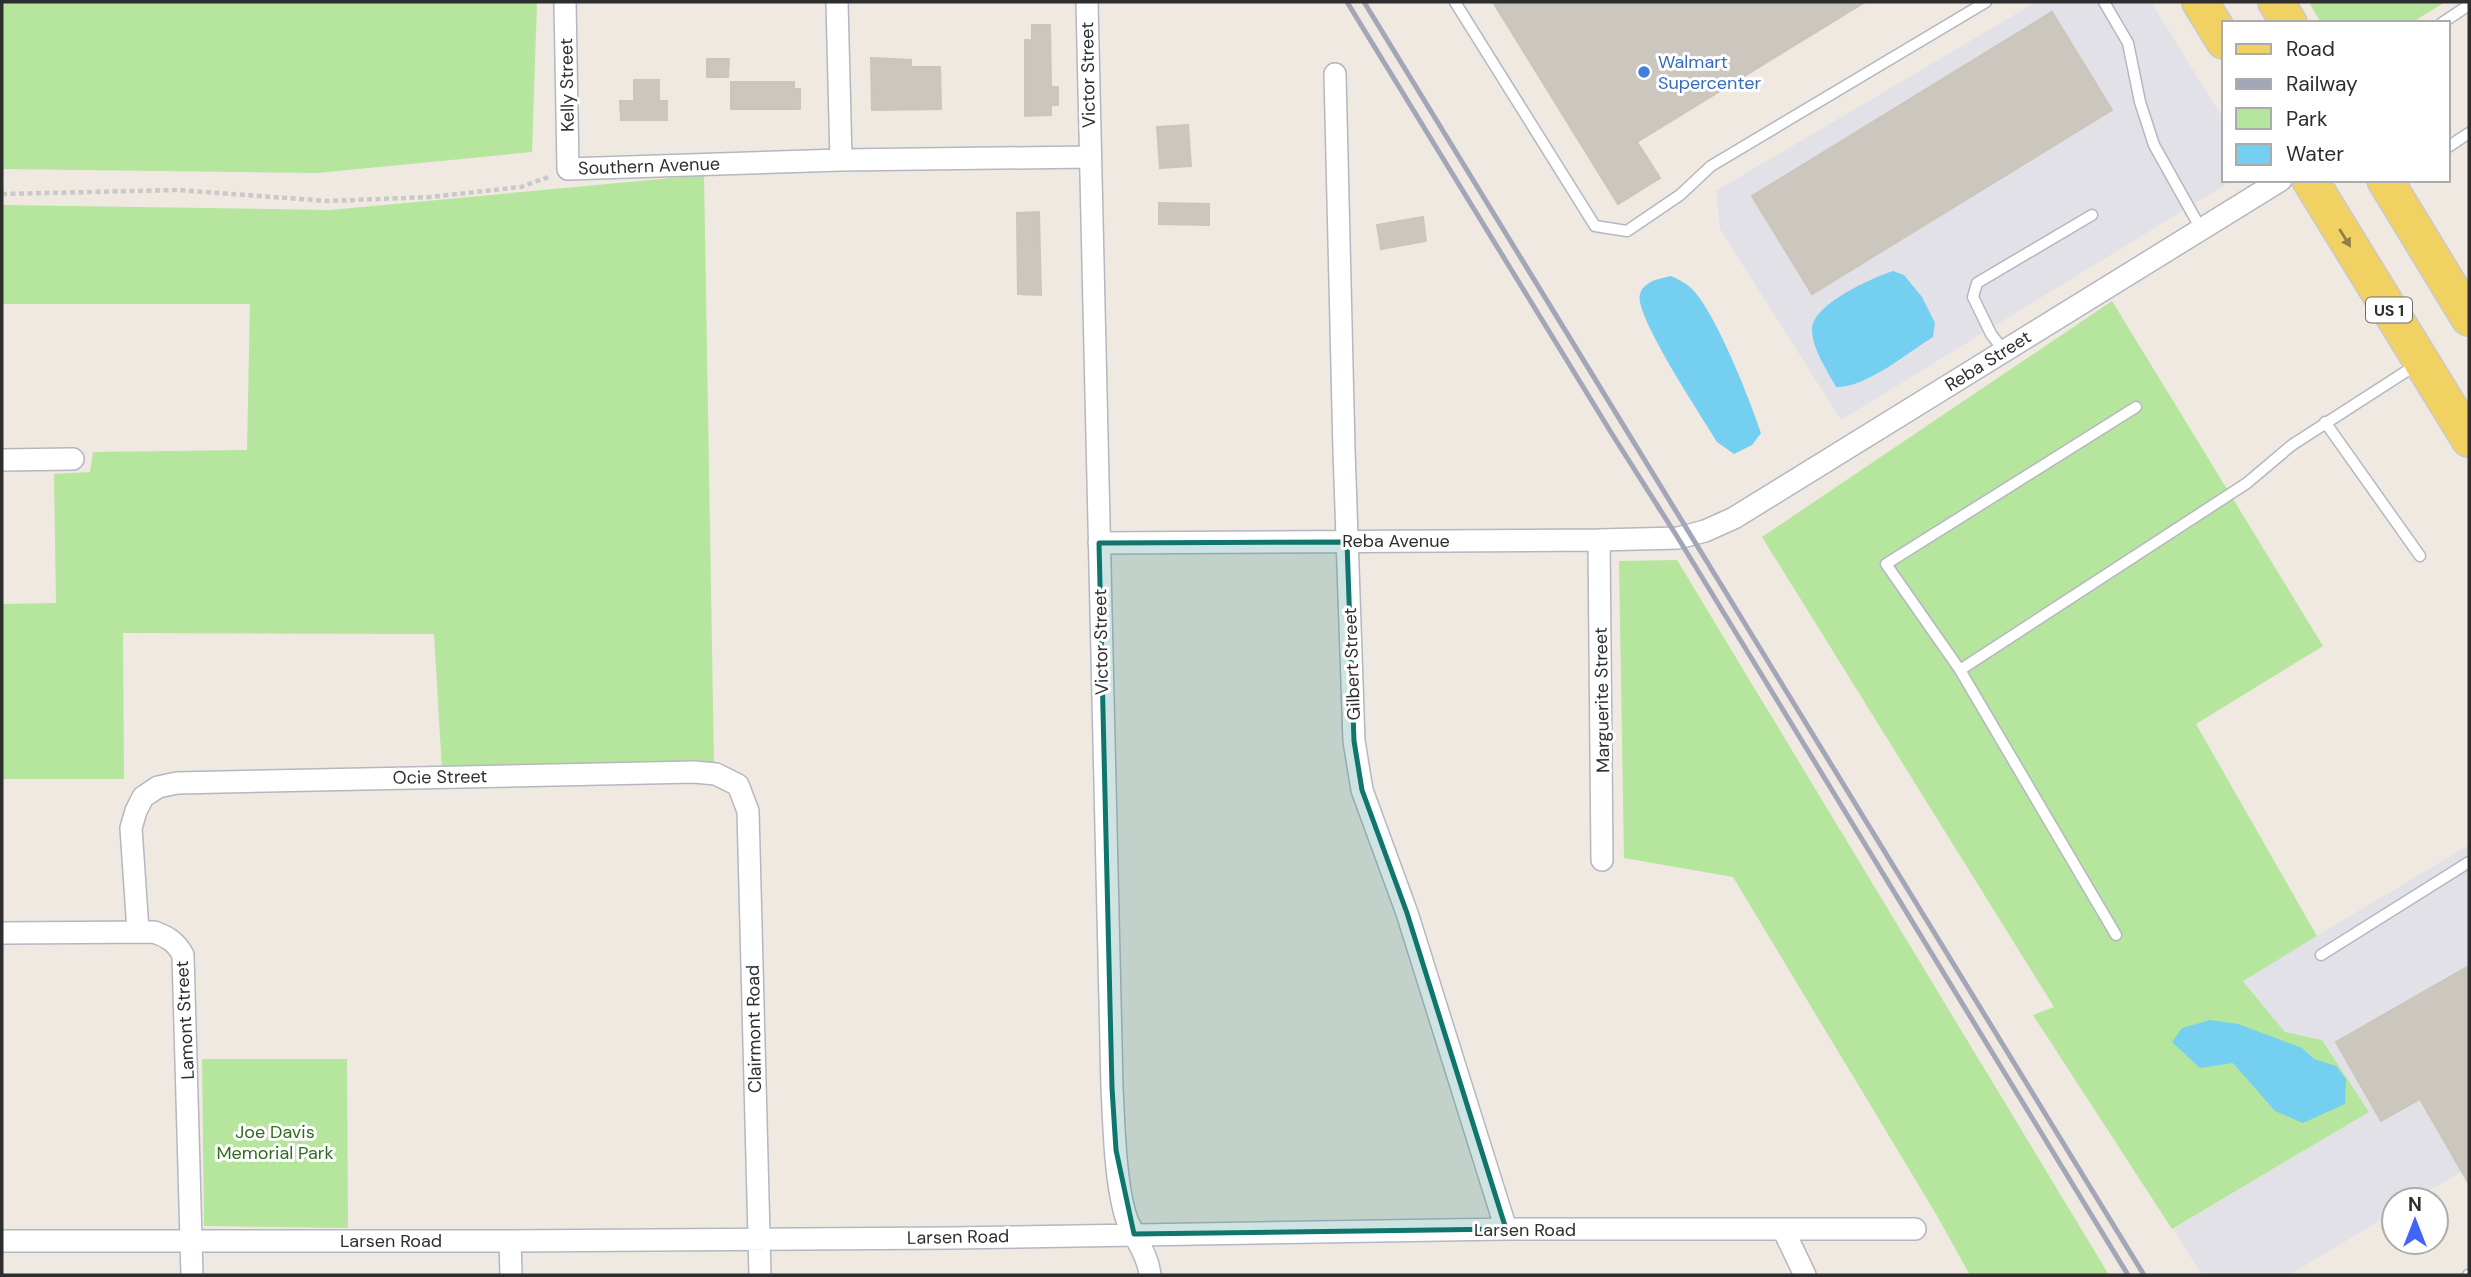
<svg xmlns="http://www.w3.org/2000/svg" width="2471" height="1277" viewBox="0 0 2471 1277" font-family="'DM Sans',sans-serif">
<rect width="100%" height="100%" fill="#efe9e1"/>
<path fill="#e3e1e8" d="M2036,2H2151L2224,120V180H2233L1841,420L1720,229L1716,191Z
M2469,845V1167L2414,1200H2394V1212L2289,1275H2202L2173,1229L2369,1112L2322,1040L2285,1032L2243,980Z"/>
<path fill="#b6e59e" d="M2,2H537L532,152L317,173L2,169Z
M2309,2H2445L2411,23H2321Z
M704,175L714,765L442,770L434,634L123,633L124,779H2V604L56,603L54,474L90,472L93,452L247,450L250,304H2V205L330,210Z
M2112,301L2323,646L2196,724L2317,936L2243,981L2285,1032L2322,1040L2369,1112L2172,1229L2033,1015L2054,1007L1762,537Z
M1677,560L2109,1275H1970L1936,1214L1733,877L1624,858L1619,561Z
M202,1059H347L348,1228L204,1226Z"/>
<path fill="#75cff0" d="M1893,271L1904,275L1922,297L1935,323L1933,337C1907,353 1866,388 1836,387C1827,370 1813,350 1812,331C1810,305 1872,278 1893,271Z
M1671,276C1677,279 1684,282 1690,287C1714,308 1750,400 1761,433L1752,445L1734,454L1717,442C1704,420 1633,314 1640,294C1644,281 1659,279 1671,276Z
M2210,1020L2238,1024L2302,1048L2314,1059L2336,1066L2346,1079L2345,1104L2303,1123L2275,1111L2233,1063L2200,1068L2172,1042L2182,1028Z"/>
<path fill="#cbc7bf" stroke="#cbc5ba" stroke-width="2" d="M1493,2H1865L1637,142L1660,178L1618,204Z
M2052,12L2112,110L1812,294L1752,196Z
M1032,25H1050L1051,87H1058V105H1051V115L1025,116V40H1032Z
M871,58L911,60V67H940L941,109L872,110Z
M707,59H729L728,77H707Z
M634,80H659V101H667V120H621L620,101H634Z
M731,82H794V89H800V109H731Z
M1188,125L1191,166L1160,168L1157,127Z
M1159,203L1209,204V225L1159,224Z
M1039,212L1041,295L1018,294L1017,213Z
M1423,217L1426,241L1381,249L1377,225Z
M2469,966V1184L2420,1099L2381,1121L2336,1042Z"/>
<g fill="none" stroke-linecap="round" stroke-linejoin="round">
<defs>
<path id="service" d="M1455,2L1595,226L1627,231L1680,195L1711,166L1986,2
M2104,2L2128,43L2140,102L2154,145L2201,229
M2442,23L2469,5
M2448,147L2469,133
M2004,351L1991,334L1973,297L1977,283L2092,215
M2325,422L2420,556
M1960,670L2247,483L2292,445L2416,365
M2116,935L1960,670L1886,564L2136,407
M2321,955L2469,862
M2468,1275H2469"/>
<path id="minor" d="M565,2L568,169L841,160L1090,157
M837,2L841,160
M1087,2L1112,1088C1114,1126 1115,1178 1125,1214C1132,1236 1148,1253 1150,1275
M1335,74L1344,450L1354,741L1362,790L1407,913L1506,1229
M2,460L73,459
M1599,540L1602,860
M1099,543L1599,540L1678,538L1705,531L1734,518L2281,180
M138,931L131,828L136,811L143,797L158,787L177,783L694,772L716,774L738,785L748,811L760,1275
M2,933L154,932C168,937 176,942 183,955L192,1275
M1783,1229L1805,1275
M2,1241H510L952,1238L1506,1229H1915
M510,1241L511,1275"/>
<path id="primary" d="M2200,2L2224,41
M2276,2L2289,23
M2310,180L2469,439
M2385,180L2469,318"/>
</defs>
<use href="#service" stroke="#b4b7c1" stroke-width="13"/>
<use href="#minor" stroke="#b4b7c1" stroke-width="24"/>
<use href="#primary" stroke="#c9c9c9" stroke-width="38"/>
<path stroke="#c9c9c9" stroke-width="4.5" stroke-dasharray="5 3.5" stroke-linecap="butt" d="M2,194L177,190L328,201L430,197L521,187L551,176"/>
<use href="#service" stroke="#fff" stroke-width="10"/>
<use href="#minor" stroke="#fff" stroke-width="21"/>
<use href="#primary" stroke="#f2d163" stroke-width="35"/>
<path stroke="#a3a6b8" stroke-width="5" d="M1347,2L1612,434L1678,538L2128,1275
M1364,2C1625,426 1883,851 2144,1275"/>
</g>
<defs><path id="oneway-solid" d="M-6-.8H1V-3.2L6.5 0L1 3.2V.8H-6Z" transform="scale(1.75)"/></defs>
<use fill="#908048" href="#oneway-solid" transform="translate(2345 238) rotate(58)"/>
<path fill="#0f766e" fill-opacity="0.2" stroke="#0f766e" stroke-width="5" stroke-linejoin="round" d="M1347,542L1354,741L1362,790L1407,913L1506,1229L1134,1234L1116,1150L1112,1088L1099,543Z"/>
<circle fill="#3f7fe0" stroke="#fff" stroke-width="2.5" cx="1644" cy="72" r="7"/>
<g text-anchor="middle" stroke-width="6" stroke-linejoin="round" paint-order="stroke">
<rect fill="#fff" stroke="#6d6d6d" stroke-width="2" x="2366" y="297.5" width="46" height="25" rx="5"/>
<g font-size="16" font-weight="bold" fill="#2e2e2e">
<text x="2389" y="316">US 1</text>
</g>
<g font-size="18" fill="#366cbe" stroke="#fff" text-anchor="start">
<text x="1658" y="68">Walmart<tspan x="1658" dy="21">Supercenter</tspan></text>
</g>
<g font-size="18" fill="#2e2e2e" stroke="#fff">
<text transform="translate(1088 75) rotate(-91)" y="6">Victor Street</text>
<text transform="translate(567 85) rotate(-91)" y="6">Kelly Street</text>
<text transform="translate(649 166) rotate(-2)" y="6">Southern Avenue</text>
<text transform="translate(1988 361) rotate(-32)" y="6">Reba Street</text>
<text x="1396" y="547">Reba Avenue</text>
<text transform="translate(1101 642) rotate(-91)" y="6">Victor Street</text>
<text transform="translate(1352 664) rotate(-92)" y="6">Gilbert Street</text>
<text transform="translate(1602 700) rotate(-91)" y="6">Marguerite Street</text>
<text transform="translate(440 777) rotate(-1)" y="6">Ocie Street</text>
<text transform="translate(185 1020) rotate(-93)" y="6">Lamont Street</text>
<text transform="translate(754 1029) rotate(-91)" y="6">Clairmont Road</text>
<text x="1525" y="1236">Larsen Road</text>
<text transform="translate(958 1237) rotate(-1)" y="6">Larsen Road</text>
<text x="391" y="1247">Larsen Road</text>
</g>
<g font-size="18" fill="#2c6e1b" stroke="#fff">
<text x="275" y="1138">Joe Davis<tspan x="275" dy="21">Memorial Park</tspan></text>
</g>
</g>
<rect width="2471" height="1277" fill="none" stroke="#2e2e2e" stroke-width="7"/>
<rect x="2222" y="21" width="228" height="161" fill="#ffffff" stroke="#ababab" stroke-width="2"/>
<rect x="2236" y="44" width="35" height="10" fill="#f2d163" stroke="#ababab" stroke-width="2"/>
<text x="2286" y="56" font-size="21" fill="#2e2e2e">Road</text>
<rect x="2236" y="79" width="35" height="10" fill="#a3a6b8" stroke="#ababab" stroke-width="2"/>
<text x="2286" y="91" font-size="21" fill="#2e2e2e">Railway</text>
<rect x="2236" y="108" width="35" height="21" fill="#b6e59e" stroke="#ababab" stroke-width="2"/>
<text x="2286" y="126" font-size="21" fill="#2e2e2e">Park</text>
<rect x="2236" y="144" width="35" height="21" fill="#75cff0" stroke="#ababab" stroke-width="2"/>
<text x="2286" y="161" font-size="21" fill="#2e2e2e">Water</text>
<g transform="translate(2415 1221)"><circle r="33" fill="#ffffff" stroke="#ababab" stroke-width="2"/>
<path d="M0-5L12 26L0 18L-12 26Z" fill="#4264fb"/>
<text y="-10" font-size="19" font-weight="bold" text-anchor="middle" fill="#2e2e2e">N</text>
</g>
</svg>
